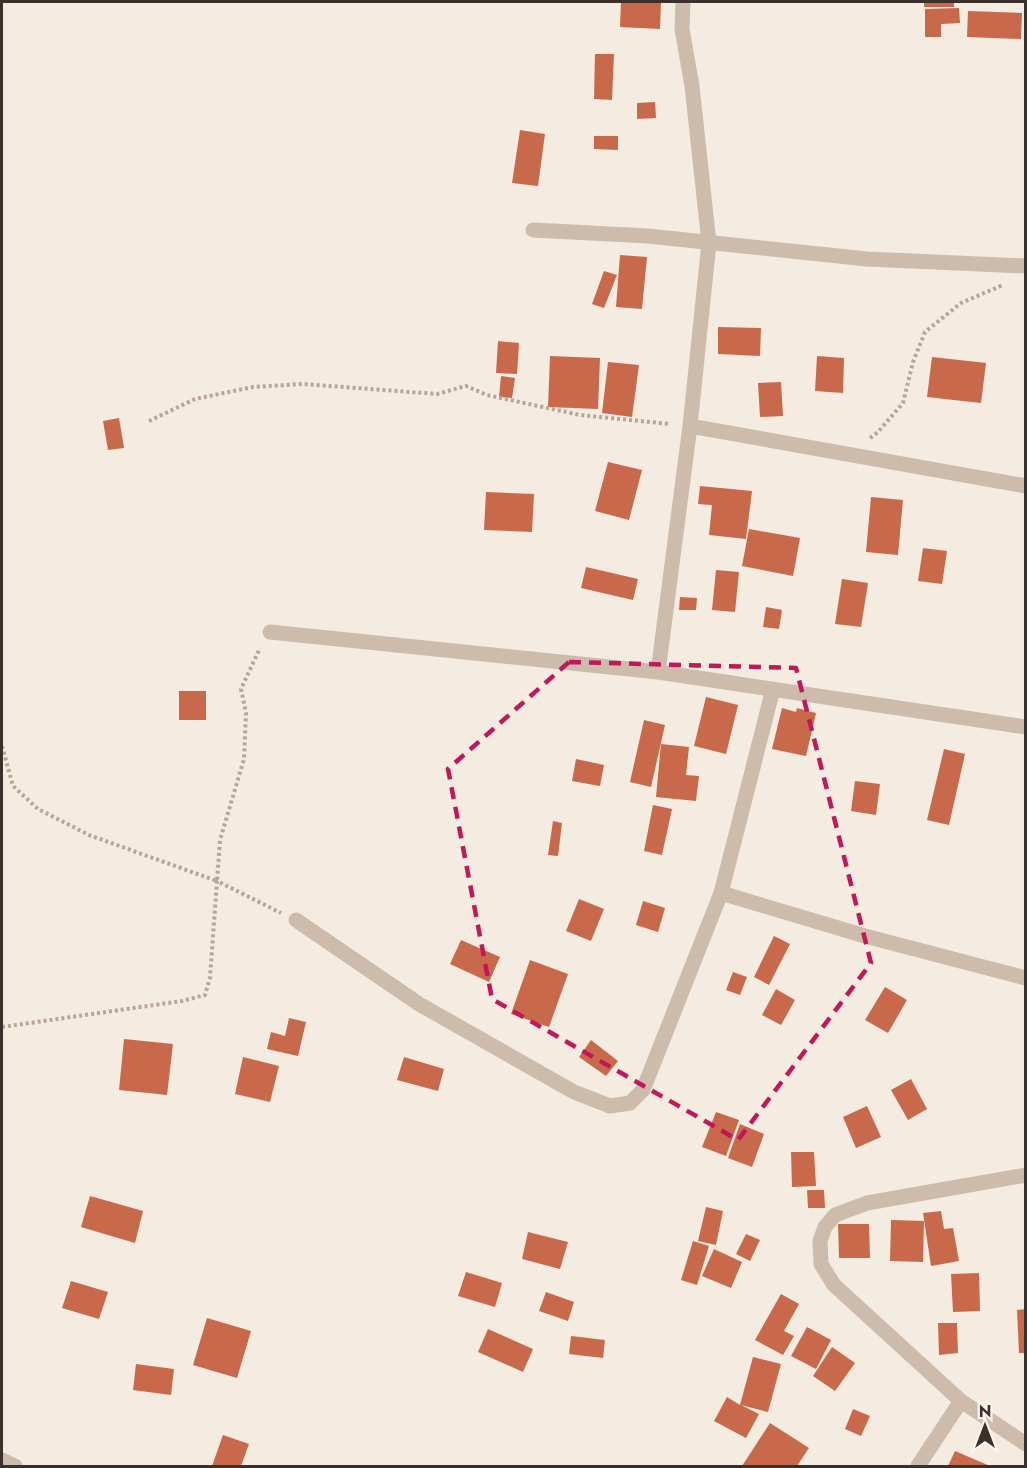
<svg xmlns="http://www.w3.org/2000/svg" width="1027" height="1468" viewBox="0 0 1027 1468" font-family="Jost,sans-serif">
<rect width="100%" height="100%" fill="#f4ebe1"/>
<path fill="#c8694b" d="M621,2H661L660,29L620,27Z
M924,2H954V7H924Z
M959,8L960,23L941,24V37H925V9Z
M968,11L1022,13L1021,39L967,37Z
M595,54H614L612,100L594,99Z
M655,102L656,118L637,119V103Z
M520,130L545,134L538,186L512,183Z
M594,136H618V150L594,149Z
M620,255L647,257L642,309L616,307Z
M604,271L617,275L604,308L592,304Z
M718,327L761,328L760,356L718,354Z
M498,341L519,343L517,374L496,373Z
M550,356L600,358L598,409L548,407Z
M817,356L844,358L843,393L815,391Z
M932,357L986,363L981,403L927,397Z
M608,362L639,365L632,417L602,413Z
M501,376L515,378L512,398L499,397Z
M781,382L783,416L760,417L758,383Z
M119,418L124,448L108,450L103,421Z
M608,462L642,470L629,520L595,511Z
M700,486L752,491L746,539L709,535L712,505L698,504Z
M486,492L534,494L532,532L484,530Z
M871,497L903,500L898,555L866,552Z
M749,529L800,538L793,576L742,566Z
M923,548L947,551L942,584L918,581Z
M586,567L638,579L633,600L581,588Z
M716,570L739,572L735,612L712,610Z
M842,579L868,583L861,627L835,624Z
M680,597L697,598L696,610H679Z
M766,607L782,610L779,629L763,627Z
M179,691H206V720H179Z
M706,697L738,705L726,754L694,746Z
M782,708L796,712L797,708L816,713L806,756L772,749Z
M644,720L665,725L651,787L630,782Z
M661,744L689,747L686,775L699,776L696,801L656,797Z
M944,749L965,754L949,825L927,820Z
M576,759L604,765L600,786L572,781Z
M855,781L880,784L876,815L851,811Z
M653,805L672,809L662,855L644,851Z
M553,821L562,823L558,856L548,855Z
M579,899L604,909L591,941L566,931Z
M643,901L665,908L658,932L636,925Z
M774,936L790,944L769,985L754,977Z
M461,940L500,957L489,982L450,964Z
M530,960L568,974L549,1027L511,1014Z
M733,972L747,977L740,995L726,990Z
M885,987L907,1000L888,1033L865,1020Z
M776,989L795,1000L781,1025L762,1015Z
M289,1018L306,1022L298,1056L267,1049L271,1032L285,1036Z
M124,1039L173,1044L167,1095L119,1090Z
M591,1040L618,1061L606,1076L579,1057Z
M243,1057L279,1066L270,1102L235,1094Z
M404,1057L444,1069L438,1091L397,1080Z
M911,1079L927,1109L908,1120L891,1090Z
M867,1106L881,1137L856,1148L843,1117Z
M716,1112L739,1120L726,1156L702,1147Z
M740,1124L764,1134L752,1167L728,1158Z
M791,1152H814L816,1186L792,1187Z
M807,1190H824L825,1208H808Z
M90,1196L143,1211L135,1243L81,1227Z
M706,1207L723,1211L716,1245L698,1241Z
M941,1211L944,1229L953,1228L959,1261L931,1266L923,1213Z
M891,1220L924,1221L923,1262L890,1261Z
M838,1224H869L870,1258H839Z
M528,1232L568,1242L560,1269L522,1259Z
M746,1234L760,1240L750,1261L736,1254Z
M693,1241L709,1246L697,1285L681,1280Z
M714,1249L742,1262L731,1288L702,1276Z
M466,1272L502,1283L495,1307L458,1296Z
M979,1273L980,1311L953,1312L951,1274Z
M71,1281L108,1292L99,1319L62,1308Z
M546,1292L574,1302L568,1321L539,1311Z
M781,1294L799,1304L784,1331L794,1336L783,1355L755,1340Z
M1026,1309V1353H1019L1017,1310Z
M207,1318L251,1331L237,1378L193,1365Z
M938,1323H957L958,1353L939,1355Z
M807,1327L831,1340L816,1369L791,1356Z
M488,1329L533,1349L523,1372L478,1352Z
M571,1336L605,1340L603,1358L569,1354Z
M832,1347L855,1363L835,1391L813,1376Z
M753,1357L781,1364L768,1412L741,1405L759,1414L746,1438L714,1421L727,1397L740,1405Z
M136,1364L174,1369L171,1395L133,1390Z
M853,1409L870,1416L861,1436L845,1429Z
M770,1423L809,1448L797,1466H742Z
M223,1435L249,1444L241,1466H212Z
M955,1451L990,1466H948Z"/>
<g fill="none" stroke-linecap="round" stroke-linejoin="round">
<path stroke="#b9a596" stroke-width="4" stroke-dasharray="3 3" stroke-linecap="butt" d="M149,421L195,399L253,387L303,384L437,394L466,386L487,395L580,415L670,424
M870,438L878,432L903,403L913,362L925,332L961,303L1003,285
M2,746L13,786L38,809L89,835L217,881L220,840L244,759L246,713L241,689L260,648
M2,1027L182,1001L205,995L210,978L217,881L281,913"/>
<path stroke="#cdbbac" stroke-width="15" d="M533,230L648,236L867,259L1026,266
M690,426L1026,486
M270,632L658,672L1026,727
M658,672L690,426L709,243L692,86L682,29L683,2
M721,893L865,936L1026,978
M296,920L419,1004L574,1092L610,1106L630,1103L643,1090L721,893L773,689
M1026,1175L867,1203L835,1215L825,1227L820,1241L821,1264L834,1285L961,1401L1026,1444
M2,1460L15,1466
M918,1466L961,1401"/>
</g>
<path fill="none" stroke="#c2185b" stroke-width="4.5" stroke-dasharray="12 8" stroke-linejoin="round" d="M569,662L796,668L871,963L738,1140L492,999L448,769Z"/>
<rect width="1027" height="1468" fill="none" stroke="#3b302b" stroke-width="6"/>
<g transform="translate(985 1426)" stroke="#fbf5ee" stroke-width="4.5" paint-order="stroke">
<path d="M0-4.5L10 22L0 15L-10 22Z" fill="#3b302b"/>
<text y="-9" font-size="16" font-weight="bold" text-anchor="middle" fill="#3b302b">N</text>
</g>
</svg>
